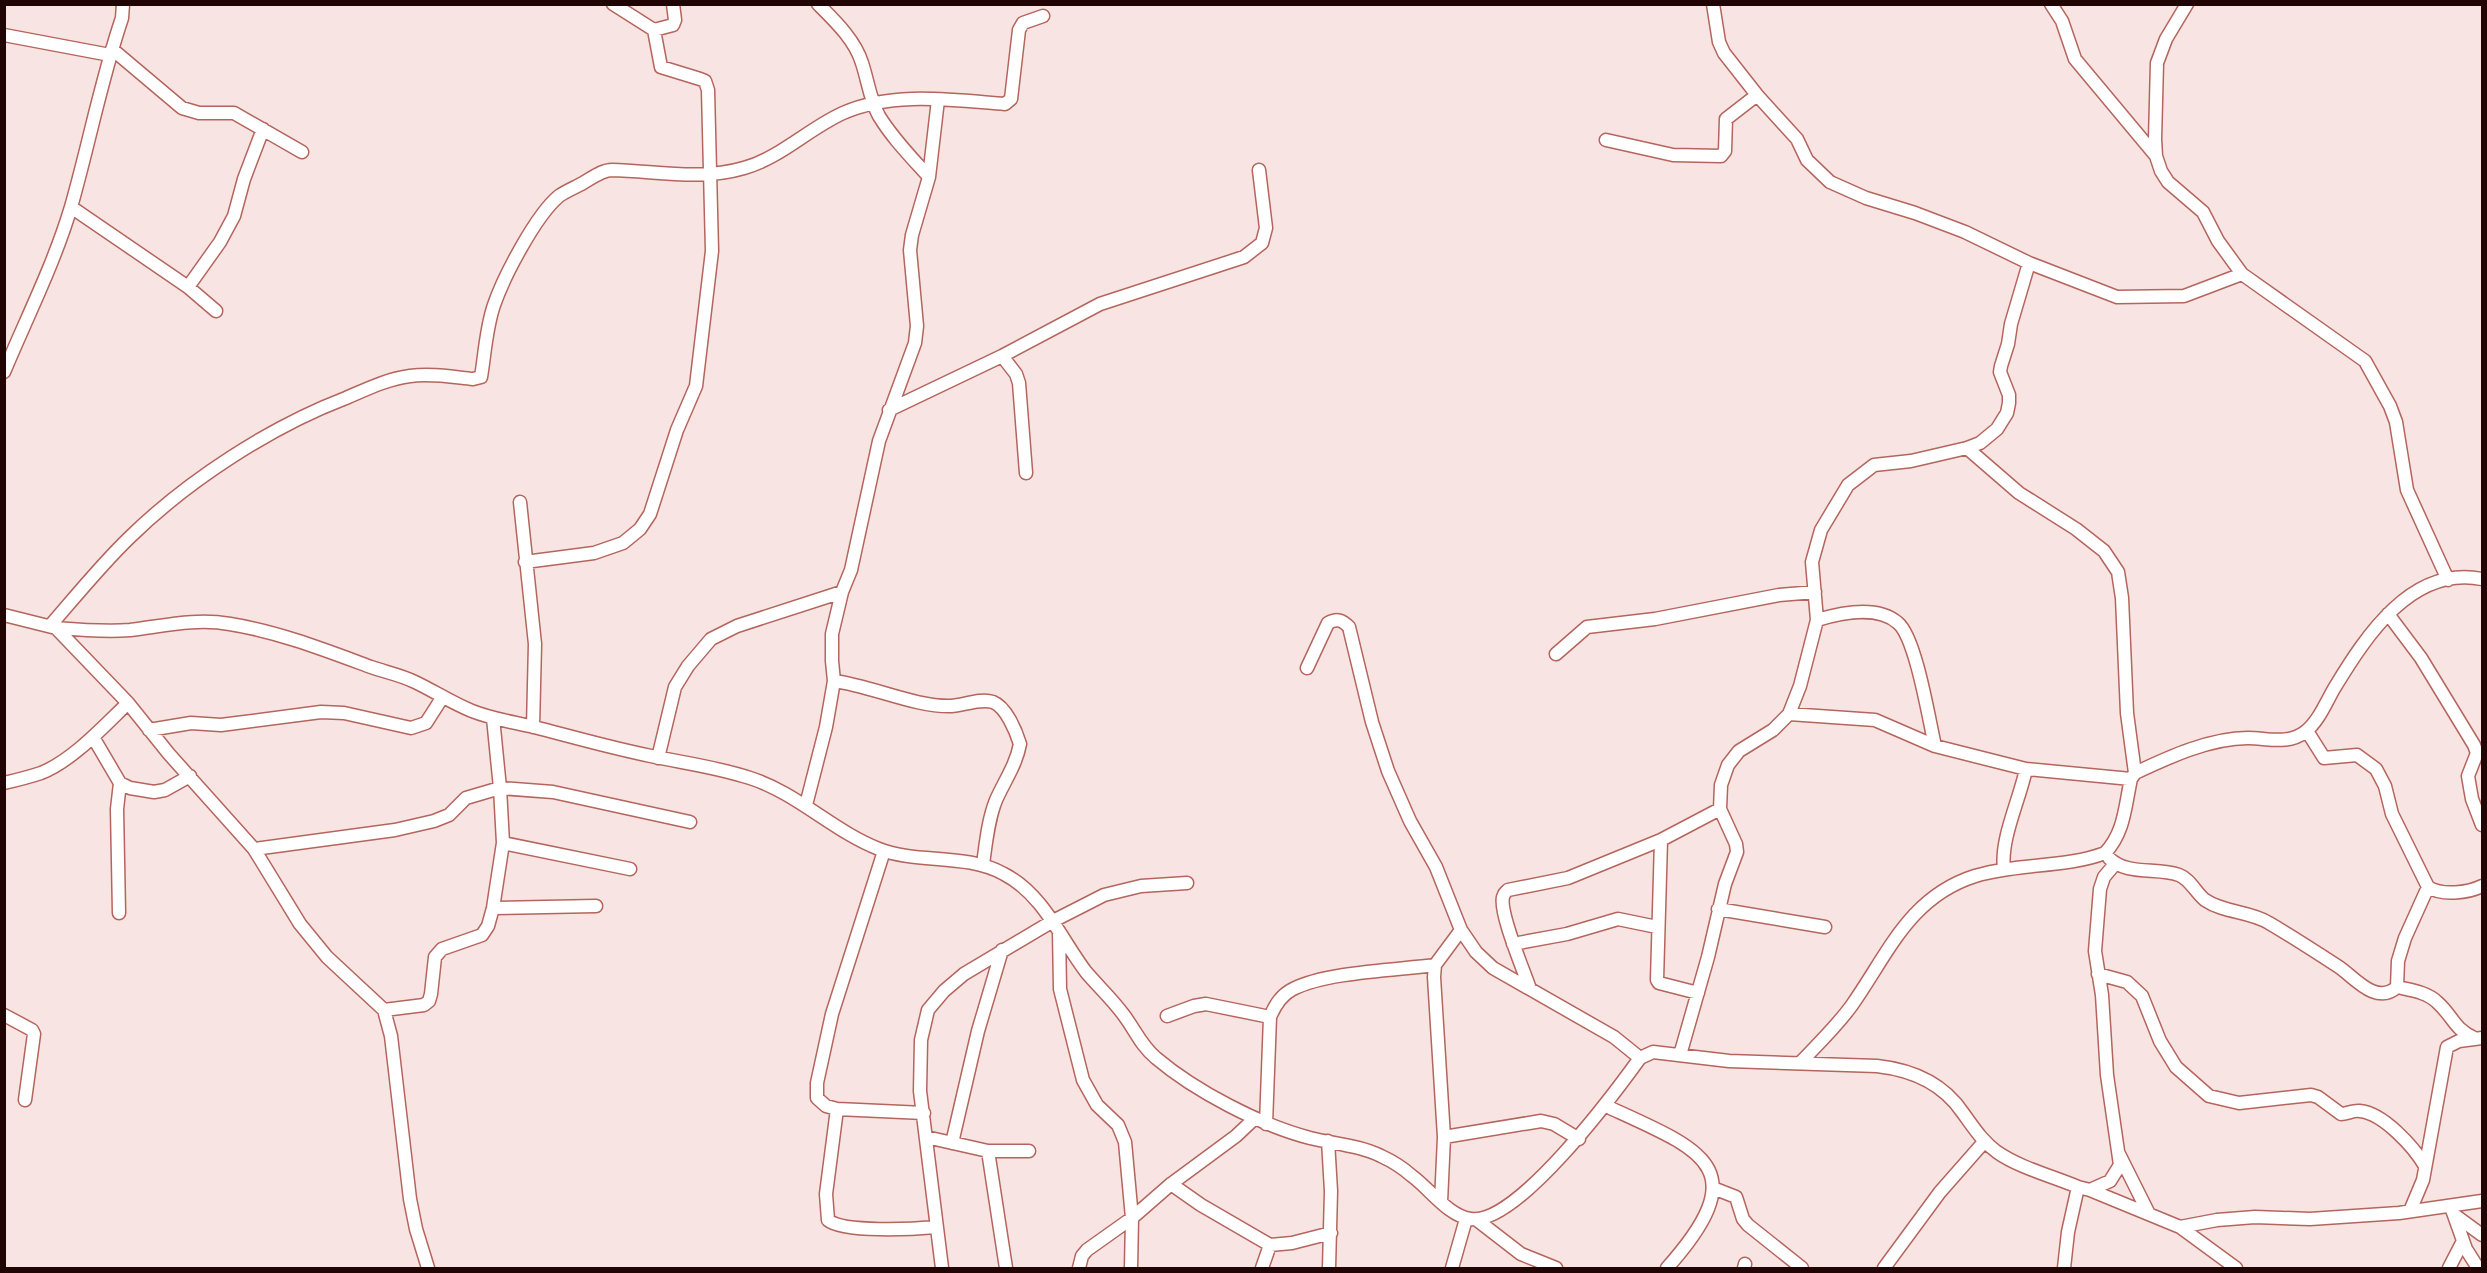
<svg xmlns="http://www.w3.org/2000/svg" width="2487" height="1273" viewBox="0 0 2487 1273" font-family="'PT Sans',sans-serif">
<rect width="100%" height="100%" fill="#f8e5e3"/>
<g fill="none" stroke-linecap="round" stroke-linejoin="round">
<defs>
<path id="minor" d="M818,4C835,21 855,40 862,63C868,81 870,100 879,116C893,139 912,158 929,177
M1713,4L1719,42L1724,53L1757,95L1797,139L1807,160L1830,182L1866,198L1915,213L1965,232L2029,263L2117,297L2184,296L2242,274
M2051,4L2062,21L2075,59L2156,156
M2187,4L2166,39L2157,63L2155,139L2156,156L2161,171L2168,182L2203,212L2218,241L2242,274L2365,361L2390,406L2396,422L2407,490L2448,580
M654,30L673,25L675,20L673,4
M4,35L110,55
M112,49L182,108L199,113H234L302,152
M1606,140L1673,155L1721,156L1725,151L1726,119L1757,95
M71,207L188,287L216,311
M188,287L220,242L234,216L244,179L263,129
M1002,356L1016,374L1019,383L1026,473
M4,372C27,317 54,264 71,207C89,144 101,80 122,18L123,4
M889,410L1002,356L1100,304L1244,257L1262,243L1266,228L1259,170
M1967,448L2019,493L2076,529L2104,551L2118,572L2122,598L2127,713L2135,773
M520,502L535,644L533,727
M525,562L594,553L623,543L640,529L650,514L677,430L696,386L712,251L708,90L705,81L700,79L661,67L654,30L613,4
M2388,614L2421,658L2474,745L2477,753L2468,776L2472,799L2482,825
M4,615L56,628L128,703L169,754L254,849L300,924L327,957L384,1010L391,1036L410,1199L416,1229L428,1268
M1817,620C1840,613 1878,605 1898,623C1916,638 1929,720 1935,746
M50,626C76,596 101,565 129,538C187,481 270,427 346,398C367,389 387,379 410,376C431,373 453,377 473,379L481,377C485,353 486,328 494,305C504,276 536,215 559,196C566,191 576,187 583,183C592,178 602,170 612,170C656,171 700,181 744,168C780,158 808,129 843,113C892,91 953,100 1005,104L1011,99L1019,30L1023,23L1043,16
M56,628C81,630 105,632 130,630C164,626 195,618 230,624C279,632 325,650 371,667C385,672 401,675 415,682C434,691 452,703 472,711C492,719 513,722 534,727C573,737 611,748 651,756C684,763 717,767 750,778C797,793 833,831 879,849C918,864 966,853 1004,874C1043,894 1061,939 1086,972C1098,986 1112,999 1123,1014C1134,1028 1141,1046 1156,1058C1195,1091 1260,1125 1310,1138C1334,1144 1359,1145 1381,1156C1392,1161 1403,1168 1412,1176C1430,1189 1448,1216 1471,1219C1517,1225 1614,1094 1640,1058L1653,1052L1729,1061L1877,1066C1913,1070 1943,1083 1963,1113C1974,1128 1982,1141 1997,1152C2020,1168 2052,1176 2078,1187L2090,1190L2180,1227L2236,1268
M1556,654L1587,627L1655,619L1779,595L1815,592
M1307,668L1328,623C1337,618 1342,620 1349,627L1372,722L1388,771L1410,821L1436,867L1461,930L1476,952L1493,968L1614,1037L1640,1058
M834,681C872,686 915,707 951,706C964,705 981,698 993,702C1006,707 1016,731 1020,744C1016,765 1005,780 996,800C988,820 986,843 983,864
M1789,714L1875,720L1935,746L2026,769L2131,779
M149,730L191,723L221,725L321,712L344,713L411,728L426,723L442,698
M2307,731L2324,758L2357,755L2376,769L2385,786L2392,814L2428,887C2442,896 2468,893 2482,886
M93,737L120,783L130,788L154,792L165,790L190,776
M658,758L675,687L688,666L711,639L737,626L842,592
M4,783C17,780 29,777 41,773C72,761 104,726 128,703
M806,805L826,727L834,681L832,661V634L842,592L851,570L879,441L915,343L917,326L910,250L912,235L929,177L938,100
M1661,840L1657,980L1659,983L1698,993
M503,843L630,869
M254,849L395,830L434,821L449,815L466,798L500,788L553,792L690,822
M884,851L832,1014L817,1083V1098L826,1106L837,1109L924,1113
M2109,858C2127,876 2157,867 2179,875C2190,879 2196,893 2205,900C2224,913 2250,911 2269,923C2293,937 2316,952 2339,967C2354,977 2376,1006 2397,987
M2004,869C2000,839 2020,799 2026,769
M2428,887L2405,938L2398,961L2397,987C2410,990 2427,992 2437,1002C2453,1016 2453,1028 2474,1038
M493,908L596,906
M1718,909L1825,927
M119,913L117,809L120,783
M1059,931L1060,989L1083,1080L1097,1105L1118,1125L1125,1142L1132,1218L1131,1268
M1513,944L1567,934L1618,919L1657,927
M2098,974L2127,982L2142,996L2160,1041L2176,1067L2209,1096L2239,1103L2311,1095L2318,1097L2341,1114C2347,1114 2353,1110 2360,1111C2383,1113 2414,1147 2425,1166
M1530,989C1524,971 1499,913 1503,897C1504,893 1505,893 1508,890L1568,878L1661,840L1720,809
M384,1010L424,1005L429,1001L431,994L435,957L442,949L482,935L488,926L493,908L503,843L500,788L493,718
M4,1015L32,1030L34,1034L25,1100
M1167,1016L1194,1006L1206,1004L1270,1017
M1680,1055L1708,957L1725,884L1737,852L1736,844L1720,809L1721,785L1728,765L1739,751L1773,730L1789,714L1800,686L1817,620L1812,562L1821,530L1848,485L1874,465L1911,461L1967,448L1980,443L1997,429L2007,413L2009,403V395L2000,372L2001,366L2008,344L2011,324L2029,263
M1800,1063C1817,1045 1837,1026 1852,1005C1888,954 1909,897 1975,876C2017,863 2066,868 2105,853C2125,832 2125,805 2131,779L2135,773C2169,757 2210,738 2248,738C2267,738 2288,745 2305,732C2319,721 2326,702 2335,687C2366,636 2412,565 2482,579
M1606,1106C1702,1150 1757,1167 1667,1268
M837,1109L826,1194L828,1220C843,1233 914,1229 936,1227
M1266,1124L1270,1017C1275,1005 1281,995 1293,989C1326,972 1397,970 1435,965
M926,1137L988,1151H1029
M1444,1137L1541,1121L1554,1124L1579,1139
M1328,1141L1331,1191L1329,1268
M952,1143L978,1031L1002,950
M988,1151L1006,1268
M2119,1154L2148,1212
M1171,1184L1201,1205L1270,1245L1292,1243L1331,1233
M1713,1188L1736,1197L1743,1219L1748,1225L1802,1268
M2090,1190L2110,1181L2120,1165L2107,1075L2102,995L2095,951L2100,889L2104,877L2115,864
M1441,1202L1444,1137L1434,977L1435,965L1461,930
M2451,1207L2466,1249L2478,1268
M2410,1211L2423,1180L2447,1047L2459,1041L2482,1038
M2456,1216L2482,1235
M1477,1220L1521,1254L1556,1268
M2180,1227L2217,1220L2255,1217L2310,1219L2399,1213L2482,1201
M942,1268L920,1091L921,1040L928,1010L944,991L964,974L1053,921L1104,895L1141,886L1187,883
M1079,1268L1082,1256L1087,1250L1132,1218L1171,1184L1236,1136L1254,1119
M1262,1268L1270,1245
M1452,1268L1466,1219
M1744,1268L1745,1264
M1884,1268L1940,1192L1984,1142
M2064,1268L2068,1232L2078,1187
M2449,1268L2463,1241"/>
</defs>
<use href="#minor" stroke="#b4655d" stroke-width="15"/>
<use href="#minor" stroke="#fff" stroke-width="12"/>
</g>
<rect width="2487" height="1273" fill="none" stroke="#210504" stroke-width="12"/>
</svg>
